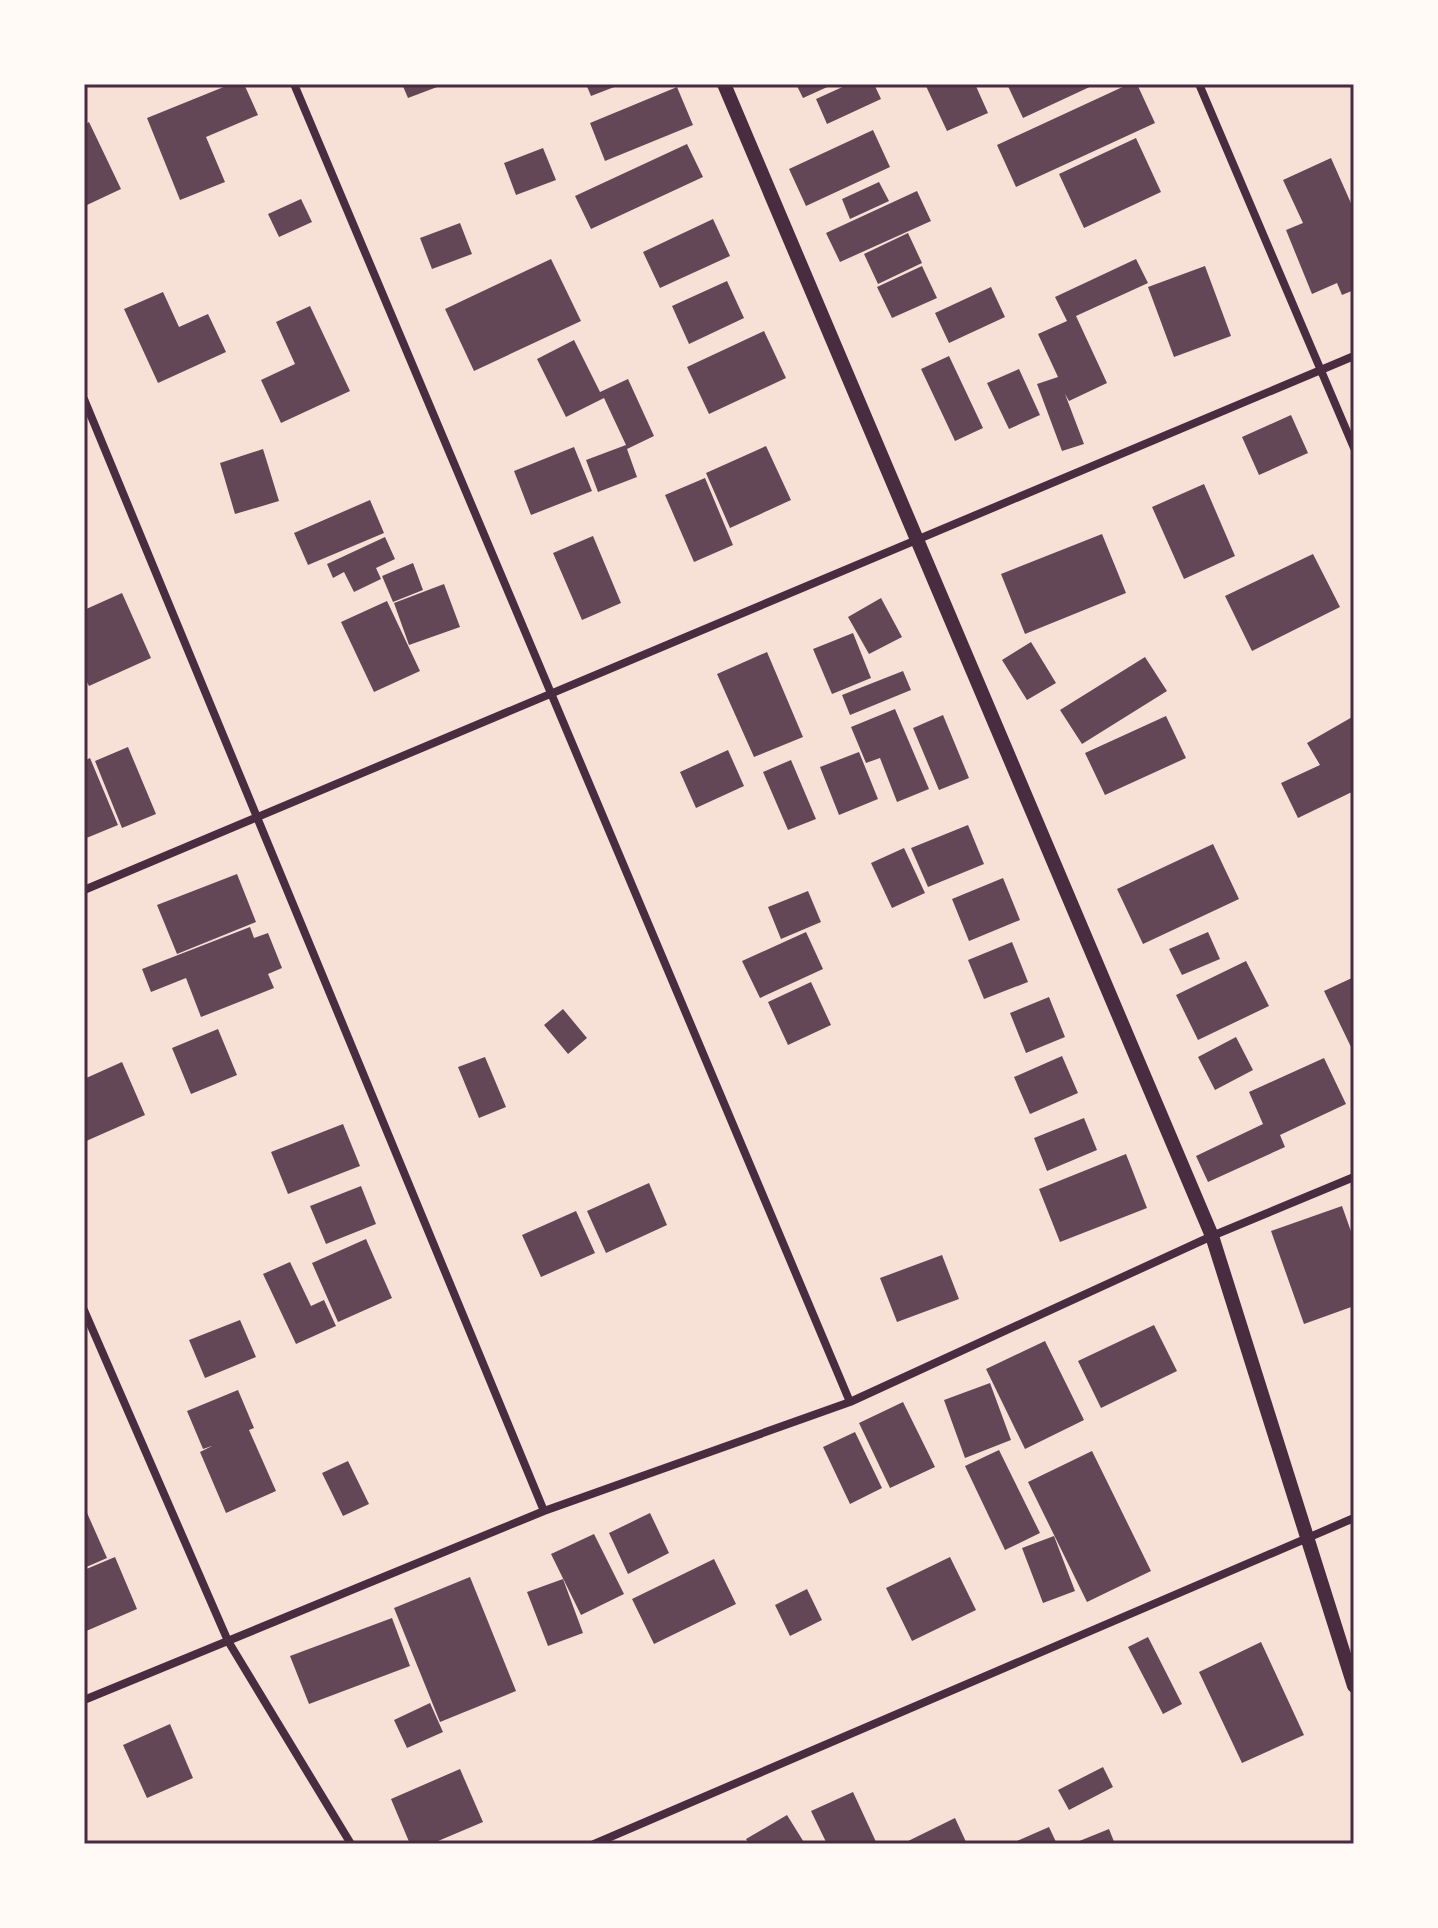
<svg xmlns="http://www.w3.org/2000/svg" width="1438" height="1928" viewBox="0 0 1438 1928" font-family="Karla,sans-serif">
<rect width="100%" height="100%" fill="#f7e1d7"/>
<path fill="#644757" d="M231,84H244L258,115L206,137L225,182L180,200L147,118Z
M402,84H445L408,98Z
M586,84H622L591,96Z
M796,84H834L803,98Z
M849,84H874L881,99L827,124L816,99Z
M925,84H975L988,113L947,131Z
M1007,84H1096L1023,118Z
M1129,84H1137L1155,123L1016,187L997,145Z
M677,87L693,125L605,161L590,123Z
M89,122L121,189L87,205L84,199V125Z
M873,130L890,167L806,206L789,169Z
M1136,138L1161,192L1084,228L1059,174Z
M687,144L703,177L591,229L575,196Z
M543,148L556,180L516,195L504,163Z
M1331,158L1354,210V290L1342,295L1337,283L1312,294L1286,230L1303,223L1283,180Z
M879,182L889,201L850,219L842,199Z
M917,191L931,221L840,262L826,233Z
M301,199L312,222L279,237L268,214Z
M713,219L730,256L660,288L643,252Z
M460,223L472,254L432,269L420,238Z
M908,233L922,263L878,284L864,254Z
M551,259L581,321L474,371L445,309Z
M1136,259L1148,283L1076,316L1107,383L1069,401L1065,394L1084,444L1062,451L1037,384L1058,377L1038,334L1067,321L1055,297Z
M922,266L937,298L892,318L877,287Z
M1205,266L1231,336L1174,357L1148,287Z
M727,281L744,318L689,344L672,306Z
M991,287L1005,317L949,343L935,313Z
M163,292L179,327L208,314L226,352L158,383L124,309Z
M310,306L350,391L281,423L261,380L295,364L276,322Z
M764,331L786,378L709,414L687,367Z
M574,340L600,392L628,379L654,436L627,449L637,477L598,492L586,460L626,445L604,398L566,417L537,359Z
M949,356L983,428L955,441L921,369Z
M1019,369L1040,415L1009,429L987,383Z
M1291,415L1308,453L1259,475L1242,437Z
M766,446L791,500L730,528L706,473Z
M574,447L592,491L531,515L514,471Z
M263,449L279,501L235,514L220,463Z
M705,478L733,545L694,562L665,495Z
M1204,484L1235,556L1184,579L1152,507Z
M370,500L384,533L308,565L294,533Z
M1102,534L1126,593L1025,634L1001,574Z
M593,536L621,603L582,620L553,553Z
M385,537L395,559L376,568L381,579L354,592L344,572L333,578L327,564Z
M1313,554L1340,607L1252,651L1225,596Z
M413,563L423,590L393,602L382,576Z
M444,584L460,627L409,645L394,603Z
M122,593L151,658L89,686L84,676V610Z
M881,598L902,637L869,654L848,617Z
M387,601L420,671L374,692L341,622Z
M853,633L871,678L832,694L813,649Z
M1031,642L1056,683L1027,700L1002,660Z
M767,652L803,737L754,757L717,674Z
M1145,657L1167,691L1082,744L1060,710Z
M903,671L911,690L850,715L842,695Z
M895,709L929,789L897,802L880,758L866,763L851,727Z
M943,715L969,778L939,790L913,728Z
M1166,716L1186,758L1105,795L1085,753Z
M1354,716V752L1351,753L1354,760V791L1298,818L1281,783L1320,765L1307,743Z
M128,747L156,814L122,828L95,761Z
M728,750L744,786L696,808L680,772Z
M859,752L878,799L839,815L820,767Z
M90,758L118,825L84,839V761Z
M791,760L816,819L788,830L763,772Z
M968,825L984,864L928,887L911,848Z
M1213,844L1239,899L1143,944L1117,889Z
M904,848L925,893L892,908L871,863Z
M237,874L256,922L177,954L157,905Z
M1003,878L1020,920L969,941L952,899Z
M808,891L821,922L781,939L768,907Z
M250,927L254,938L268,933L282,968L268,974L274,988L201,1017L186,978L151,992L142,969Z
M806,932L823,969L760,998L742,961Z
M1208,932L1220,959L1182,975L1169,949Z
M1012,942L1028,982L984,999L968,960Z
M1246,961L1269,1006L1198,1040L1176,995Z
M1354,977V1046L1351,1047L1324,991Z
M811,982L831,1025L788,1045L768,1002Z
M1049,997L1065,1037L1026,1053L1010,1013Z
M563,1009L587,1038L568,1054L544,1025Z
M218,1029L237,1075L191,1094L172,1048Z
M1236,1037L1253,1070L1215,1090L1198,1057Z
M1062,1056L1078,1093L1030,1114L1014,1077Z
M485,1057L506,1107L479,1118L458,1067Z
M1324,1058L1346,1104L1280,1135L1285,1147L1208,1182L1196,1156L1263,1124L1249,1092Z
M122,1062L145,1115L84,1142V1079Z
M1084,1118L1097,1150L1047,1171L1034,1138Z
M343,1124L360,1166L288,1194L271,1152Z
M1126,1154L1147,1208L1060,1242L1039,1189Z
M649,1183L667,1225L606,1253L587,1211Z
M361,1186L376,1224L326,1244L310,1206Z
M1342,1206L1354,1240V1306L1304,1324L1271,1231Z
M576,1211L595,1253L541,1277L522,1235Z
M366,1239L392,1298L338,1322L312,1263Z
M942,1255L959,1299L897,1322L880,1278Z
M290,1262L311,1306L324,1300L336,1326L296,1344L263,1274Z
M240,1320L256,1357L205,1378L189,1340Z
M1154,1325L1177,1371L1101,1408L1078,1361Z
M1045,1341L1084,1420L1025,1449L986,1369Z
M990,1383L1011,1440L965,1458L944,1400Z
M238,1390L254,1428L249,1430L276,1491L226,1513L200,1452L212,1446L203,1449L187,1411Z
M903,1402L935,1467L890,1488L859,1423Z
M855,1432L882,1488L850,1504L823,1447Z
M999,1450L1040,1533L1005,1550L965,1466Z
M1092,1451L1151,1571L1087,1602L1028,1482Z
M348,1461L369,1504L343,1516L322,1473Z
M84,1506L107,1558L84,1568Z
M650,1513L669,1553L628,1574L609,1533Z
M594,1534L624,1594L581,1615L551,1554Z
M1054,1536L1075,1591L1043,1603L1022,1548Z
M115,1557L137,1609L84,1632V1570Z
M950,1557L976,1610L912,1641L886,1588Z
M714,1559L736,1604L654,1644L632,1599Z
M470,1577L516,1691L440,1722L394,1608Z
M563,1579L583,1633L548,1646L527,1592Z
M807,1589L822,1620L790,1636L775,1605Z
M392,1618L410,1666L309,1704L290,1656Z
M1148,1637L1182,1704L1163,1714L1128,1647Z
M1261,1642L1304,1735L1242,1763L1199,1672Z
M430,1703L443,1732L407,1748L394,1720Z
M170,1724L193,1778L147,1798L123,1745Z
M1103,1767L1113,1787L1069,1810L1058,1790Z
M460,1769L483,1822L431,1844H410L391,1799Z
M853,1792L877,1844H827L811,1811Z
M787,1815L805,1844H749L746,1839Z
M955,1818L967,1844H902Z
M1049,1827L1057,1844H1018L1017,1841Z
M1109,1829L1115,1844H1072Z"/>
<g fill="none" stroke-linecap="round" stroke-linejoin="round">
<path stroke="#4a2c40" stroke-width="8" d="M294,84L850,1402
M1199,84L1354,448
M84,399L544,1511
M84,890L1354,356
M84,1310L228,1641L351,1844
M84,1700L544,1511L850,1402L1212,1236L1354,1177
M594,1844L1354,1518"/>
<path stroke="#4a2c40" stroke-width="14" d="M724,84L1212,1236L1354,1686"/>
</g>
<rect width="1438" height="1928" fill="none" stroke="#fffaf5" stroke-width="172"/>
<rect x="86" y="86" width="1266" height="1756" fill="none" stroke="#4a2c40" stroke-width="3"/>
</svg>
